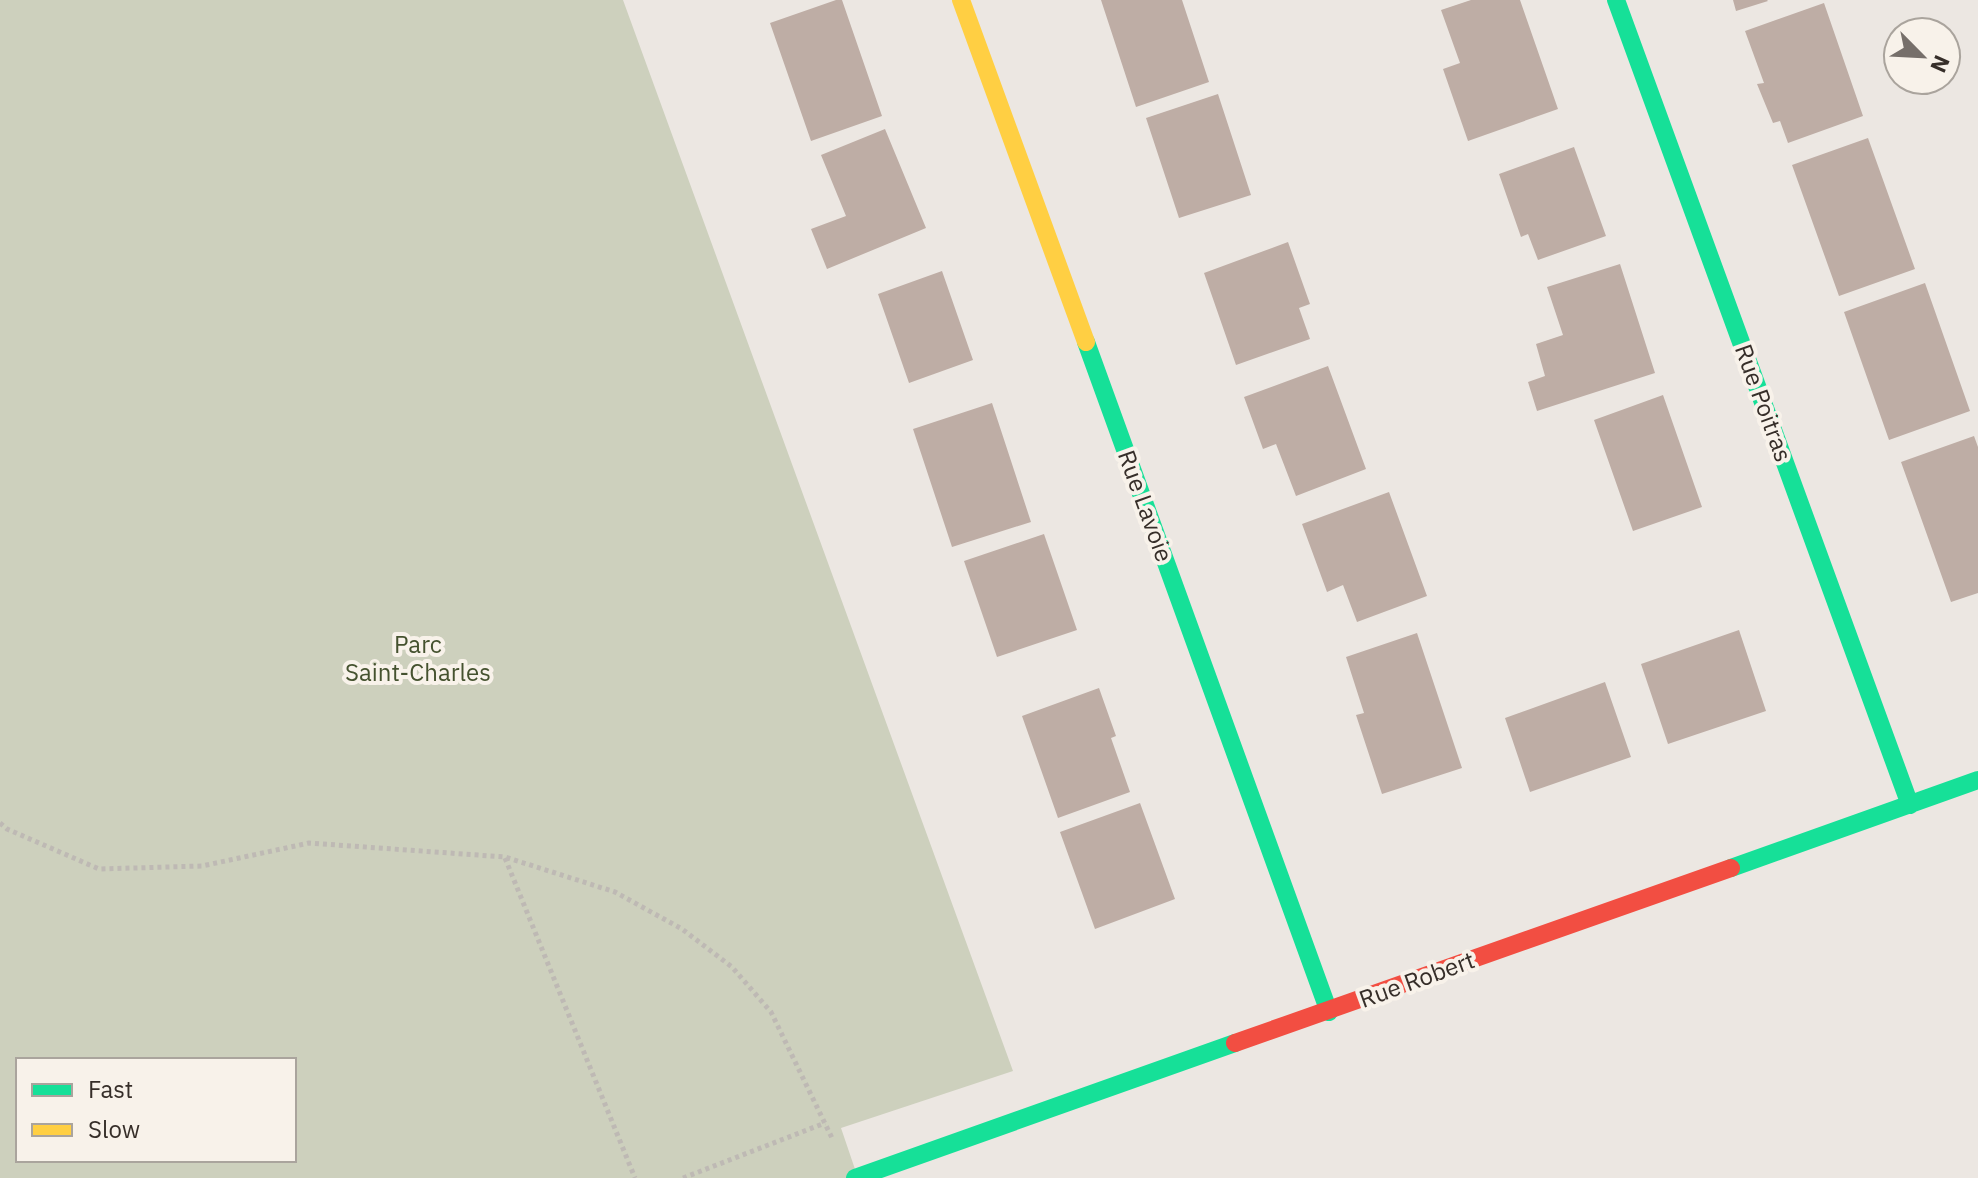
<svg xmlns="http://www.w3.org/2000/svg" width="1978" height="1178" viewBox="0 0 1978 1178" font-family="'IBM Plex Sans',sans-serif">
<rect width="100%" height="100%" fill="#ece7e2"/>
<path fill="#cdd0bd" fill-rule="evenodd" d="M0,0H623L1013,1071L841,1128L858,1178H0ZM18,1060H294V1160H18Z"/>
<path fill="#beada5" d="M836,0H842L882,116L811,141L770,23Z
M1101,0H1182L1209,82L1136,107Z
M1471,0H1520L1558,109L1468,141L1443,69L1460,63L1441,10Z
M1733,0H1767L1768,1L1736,11Z
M1824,3L1863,116L1788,143L1780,121L1773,123L1757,84L1764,83L1745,31Z
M1218,94L1251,195L1179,218L1146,118Z
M885,129L926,228L827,269L811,229L846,216L821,155Z
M1868,138L1915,269L1839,296L1792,165Z
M1574,147L1606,236L1538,260L1528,234L1521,237L1499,174Z
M1288,242L1310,304L1299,308L1310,339L1236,365L1204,273Z
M1620,264L1655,373L1537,411L1528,382L1545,376L1536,344L1563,335L1547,287Z
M942,271L973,360L909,383L878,294Z
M1925,283L1970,411L1889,440L1844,312Z
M1328,366L1366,469L1296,496L1276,444L1263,449L1244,397Z
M1663,395L1702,507L1633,531L1594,420Z
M992,403L1031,522L952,547L913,429Z
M1974,436L1978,447V593L1951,602L1901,462Z
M1389,492L1427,596L1357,622L1343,585L1327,592L1302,524Z
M1044,534L1077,630L997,657L964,561Z
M1739,630L1766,711L1668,744L1641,664Z
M1417,633L1462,768L1382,794L1356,715L1364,713L1346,657Z
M1605,682L1631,757L1530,792L1505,718Z
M1099,688L1116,736L1111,738L1130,792L1058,818L1022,716Z
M1140,803L1175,899L1095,929L1060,832Z"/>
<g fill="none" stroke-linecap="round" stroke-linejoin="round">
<path stroke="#beb9b4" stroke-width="5" stroke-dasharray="4 4" stroke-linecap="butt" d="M0,823L7,829L99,869L202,866L309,843L505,857L615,892L682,929L732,967L771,1012L832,1138
M505,858L635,1178
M683,1178L825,1123"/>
<path stroke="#16e098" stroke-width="18" d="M1616,0L1910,805
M1086,342L1329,1012
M1731,868L1978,780
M855,1178L1235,1043"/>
<path stroke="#ffcf43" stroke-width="18" d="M961,0L1086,342"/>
<path stroke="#f24e42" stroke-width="18" d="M1235,1043L1731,868"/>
</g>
<g text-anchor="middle" stroke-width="8" stroke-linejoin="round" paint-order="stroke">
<g font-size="24" fill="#362e29" stroke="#f8f2ea">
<text transform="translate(1763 403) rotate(70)" y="8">Rue Poitras</text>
<text transform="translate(1145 506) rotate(70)" y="8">Rue Lavoie</text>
<text transform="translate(1417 980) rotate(-20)" y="8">Rue Robert</text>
</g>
<g font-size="24" fill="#45522f" stroke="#f8f2ea">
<text x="418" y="653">Parc<tspan x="418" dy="28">Saint-Charles</tspan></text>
</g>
</g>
<rect x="16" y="1058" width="280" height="104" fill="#f8f2ea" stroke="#aaa49d" stroke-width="2"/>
<rect x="32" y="1084" width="40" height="12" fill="#16e098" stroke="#aaa49d" stroke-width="2"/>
<text x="88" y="1098" font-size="24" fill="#362e29">Fast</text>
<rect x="32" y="1124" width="40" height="12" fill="#ffcf43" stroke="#aaa49d" stroke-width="2"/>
<text x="88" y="1138" font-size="24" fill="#362e29">Slow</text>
<g transform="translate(1922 56) rotate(114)"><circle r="38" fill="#f8f2ea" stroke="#aaa49d" stroke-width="2"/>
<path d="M0-6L14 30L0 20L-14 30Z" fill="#766f6a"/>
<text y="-12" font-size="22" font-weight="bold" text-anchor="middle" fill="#362e29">N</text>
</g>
</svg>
